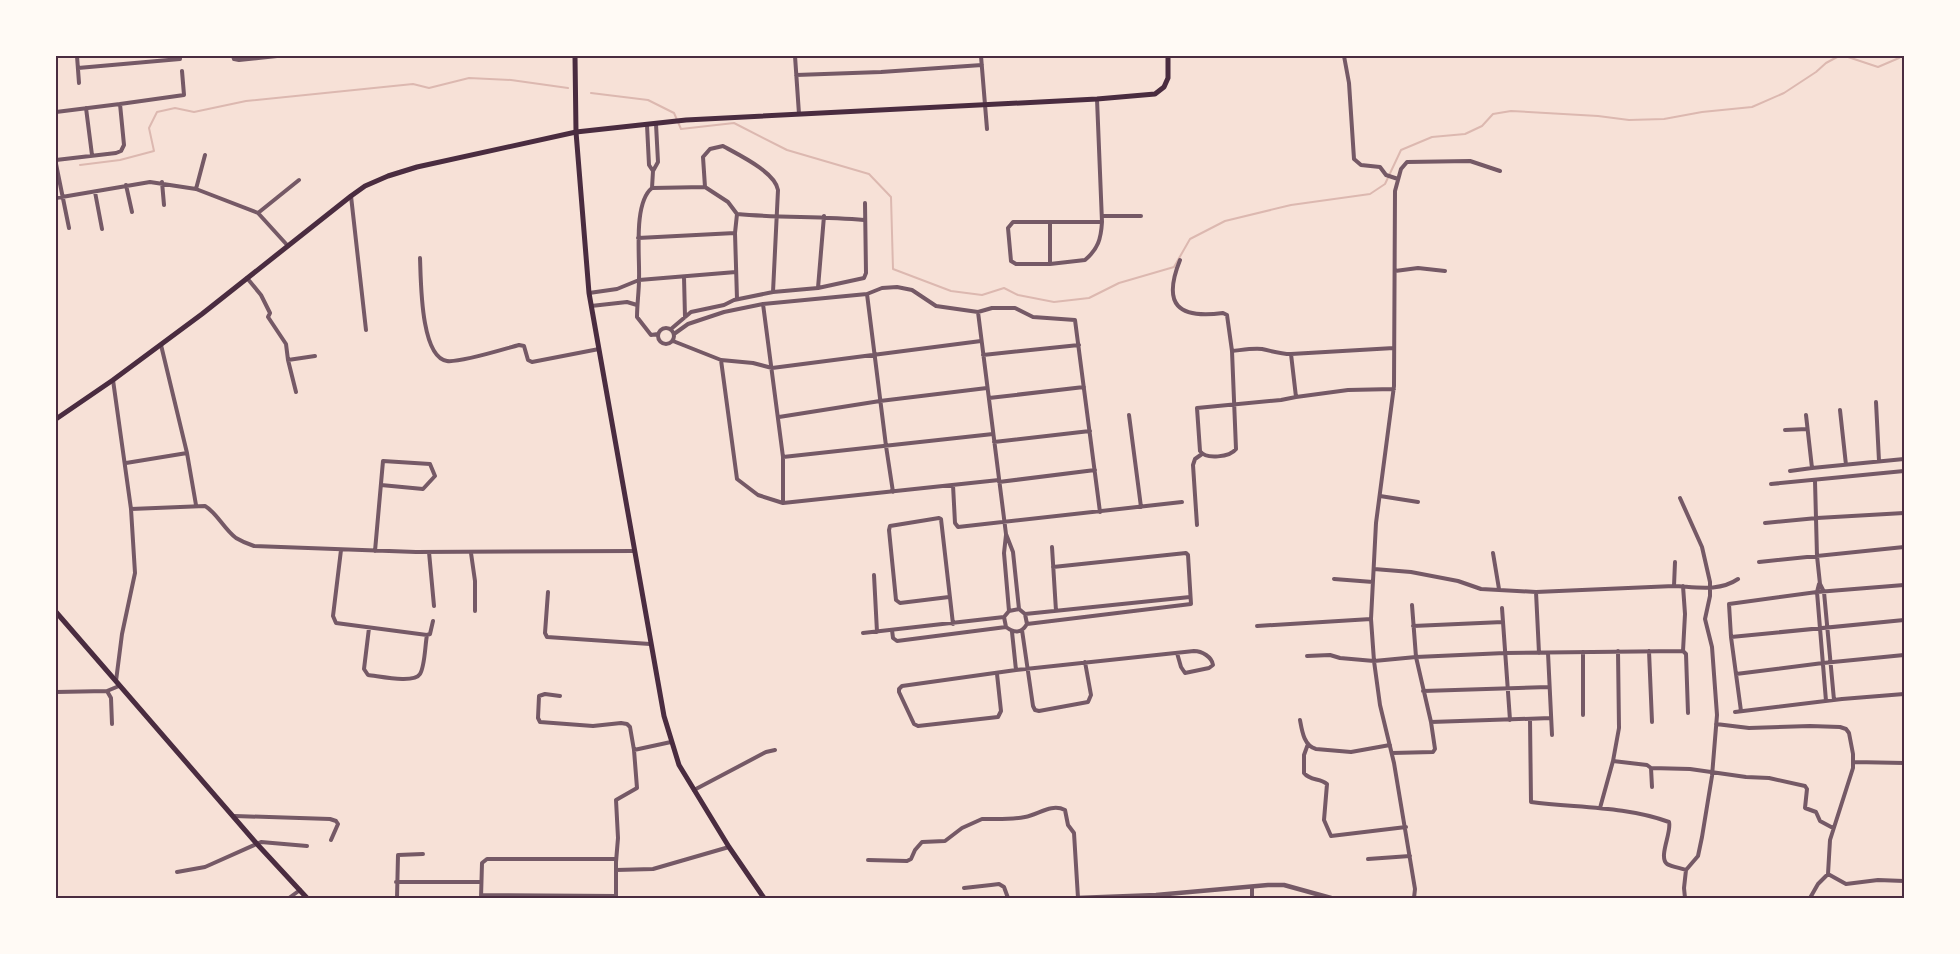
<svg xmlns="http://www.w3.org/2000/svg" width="1960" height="954" viewBox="0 0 1960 954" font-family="'PT Sans Narrow',sans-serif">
<rect width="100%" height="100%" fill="#f7e1d7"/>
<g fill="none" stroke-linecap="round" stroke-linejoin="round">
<path stroke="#dcb8b0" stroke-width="2" d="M1845,56L1878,67L1899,58L1901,56
M591,93L648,100L674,113L681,129L734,123L787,150L869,174L891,197L893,269L951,291L982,295L1004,288L1018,295L1054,302L1089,298L1119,283L1174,267L1190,239L1225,221L1291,205L1370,194L1385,184L1401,150L1432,137L1465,134L1482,126L1493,114L1511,111L1598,116L1629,120L1664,119L1702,112L1752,107L1784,93L1816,72L1826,63L1839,56
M80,165L120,160L154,151L149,128L157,112L175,108L194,112L246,101L413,84L429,88L469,78L511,80L568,88"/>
<path stroke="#755966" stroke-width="4" d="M77,56L79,83
M233,56L234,59L239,60L277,56
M795,56L799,114
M981,56L987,129
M1344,56L1349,83L1354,159L1361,165L1380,167L1386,175L1398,179
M78,68L180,59V56
M796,75L881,72L982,65
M1097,99L1102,222H1013L1008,228L1011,261L1016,264H1050L1085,260C1098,249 1101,239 1102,222
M86,108L92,155
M56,112L120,104
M656,124L658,162L653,171L652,188C633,203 640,257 639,279C639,292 637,304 637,317L651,335L658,334
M647,125L649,165L653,171
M56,160L116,153L121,151L124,145L120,104L184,95L182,71
M56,164L69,228
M162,182L164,205
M126,185L132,212
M705,187L728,202L737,214L735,233L737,299
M652,188L705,187L703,157L710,149L723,146C739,155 775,172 778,190L773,292
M196,189L205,155
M95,192L102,229
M351,196L366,330
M56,198L150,182L196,189L258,213L288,246
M258,213L299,180
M737,214C780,218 821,216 864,220
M1102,216H1141
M1050,222V263
M638,238L735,233
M420,258C421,278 420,357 447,361C460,363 504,349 519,345L524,346L528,360L532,362L599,349
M1180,260C1162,305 1178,319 1223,313L1227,315L1232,351
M1395,271L1418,268L1445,271
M684,277L685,317
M247,278L261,295L270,313L268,317L286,344L288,360L296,392
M818,288L824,216
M589,293L617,289L639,280L736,272
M867,294L886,446L893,492
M763,304L783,457V503L999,480
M591,306L627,302L637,305
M978,312L992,308H1015L1033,317L1075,320L1100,512
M1904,316V323
M658 336a8 8 0 1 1 16 0a8 8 0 1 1-16 0Z
M671,329L691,312L724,305L734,300L773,292L818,288L864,278L866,273L865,203
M674,334L688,324L724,312L763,304L867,294L882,288L897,287L912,290L936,306L978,312L1006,534L1013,552L1019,609
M673,341L721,360L753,363L772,368L981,341
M161,345L187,453L196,505
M1291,354L1296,397L1281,400L1197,408L1200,451C1206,460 1230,457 1236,449L1232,351C1242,350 1252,348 1262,349C1272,351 1280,354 1291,354L1394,348
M983,355L1079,345
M288,360L315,356
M721,360L737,479L758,495L783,503
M113,380L131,509L135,573L122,634L116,681
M1296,397L1348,390L1394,389
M989,398L1084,387
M1876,402L1879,461
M1840,410L1846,465
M1129,415L1141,507
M1806,415L1812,468L1904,459
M779,417L880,401L987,388
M1785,430L1807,429
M994,442L1090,431
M783,457L993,434
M126,463L187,453
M1790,471L1812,468
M1815,481L1817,556L1820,584L1824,592L1834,700
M999,482L1095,470
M1771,484L1904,471
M953,485L955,523L958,527L1182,502
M1380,496L1418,502
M1680,498L1702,547L1710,582V596L1705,619L1712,647L1717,715L1712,776L1702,837L1698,856L1686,870L1684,888L1685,898
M131,509L205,506C217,513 224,529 236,538C241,541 248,544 254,546L416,552L634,551
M1765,523L1817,518L1904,513
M1197,525L1193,465L1195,459L1202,454
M1006,535L1004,553L1009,611
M1052,547L1056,611
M341,550L333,616L336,623L427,635L430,634L433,621
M375,551L383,461L430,464L435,476L423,489L381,485
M429,552L434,606
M471,553L475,581V611
M1493,553L1499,589
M1759,562L1904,547
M1374,569L1411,572L1458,581L1481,589L1536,592
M874,575L877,632
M1334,579L1373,582
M1819,584L1817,592L1826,701
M1674,586C1696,587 1719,592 1738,579
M1683,586L1685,614L1683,651
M548,592L545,633L547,637L650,644
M949,597L900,603L896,600L889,530L890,526L939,518L941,519L953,624
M1502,608L1510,720
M1025,614L1190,597
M1027,624L1025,614L1019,609L1009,611L1004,617L1006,627C1014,633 1021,634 1027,624L1191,604L1188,555L1186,553L1053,567
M1257,626L1371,619
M1413,626L1503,622
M369,628L364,669L368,675C379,676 414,684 420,674C425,666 425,645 427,635
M892,630L893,638L897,641L1006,627
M1022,630L1033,706L1035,710L1039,711L1088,702L1091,695L1085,662
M1012,632L1016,670
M863,633L1004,617
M1731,637L1904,620
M1618,651L1619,728L1613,761L1647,765L1651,768L1652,787
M1649,651L1652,722
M1583,652V715
M1539,653L1536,592L1674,586L1675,562
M1548,653L1552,735
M1307,656L1330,655L1340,658L1374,661L1416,657L1505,653L1683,651L1686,654L1688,713
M997,674L1001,711L998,717L918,726L914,724L899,692V689L902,686L1016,670L1194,651C1202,651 1212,657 1213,665L1209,668L1185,673L1181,667L1177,653
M1736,674L1823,663L1904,655
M107,691L111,698L112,724
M1423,691L1549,687
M56,692L107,691L119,686
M560,696L545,694L539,696L538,718L540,722L593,726L621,723L627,724L630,727L634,750
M1741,711L1731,637L1729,604L1817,592L1904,585
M1735,712L1842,699L1904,694
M1530,719L1531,802C1577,808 1625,806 1669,822C1672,832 1658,857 1667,864C1672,867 1681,868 1686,870
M1300,720C1302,731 1304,746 1316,749L1351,752L1390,745
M1431,722L1551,718
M1716,724L1749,728L1810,726L1840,727L1846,729L1849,733L1853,754V768L1830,840L1828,874
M1308,744L1304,755V773C1310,781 1320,778 1327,784L1324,820L1331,836L1406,827
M1392,753L1433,752L1435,749L1431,722L1416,657L1412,605
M1854,762L1904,763
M1651,768L1690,769L1746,777L1769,778L1805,786L1807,789L1805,808L1816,812L1820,821L1833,828
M694,790L766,752L775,750
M1600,808L1613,761
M235,816L330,819L336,821L338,824L331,840
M1368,859L1410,856
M868,860L907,861L911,859L915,850L922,842L945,841L962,828L982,819C996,819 1010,820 1025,817C1038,815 1051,803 1065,810L1068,825L1074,833L1078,898
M616,870L653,869L729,847
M177,872L205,867L261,842L307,846
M396,882H481
M1252,887V898
M964,888L991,885L999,884L1004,887L1008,898
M481,895L616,896
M289,898L300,890
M397,898L398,855L423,854
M481,898L482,863L487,859H616
M618,898L616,896V862L618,838L616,800L637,788L634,750L671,742
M1414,898L1415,889L1394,763L1380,705L1374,661L1371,619L1376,523L1394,386L1395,191L1401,169L1407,162L1470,161L1500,171
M1810,898L1818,884L1828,874L1846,884L1878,880L1904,881"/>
<path stroke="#755966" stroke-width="4.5" d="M1077,898L1156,895L1268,885H1284L1331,898"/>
<path stroke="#4a2c40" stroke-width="5" d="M56,419L113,380L202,314L351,196L365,186L388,176L417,167L576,132L686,120L1097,99L1155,94L1164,87L1168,78V56
M56,612L257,844L307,898"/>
<path stroke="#4a2c40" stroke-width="5" d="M575,56L576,132L589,293L664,716L679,765L729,847L764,898"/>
</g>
<rect width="1960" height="954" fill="none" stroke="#fffaf5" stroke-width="114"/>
<rect x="57" y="57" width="1846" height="840" fill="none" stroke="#4a2c40" stroke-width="2"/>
</svg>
